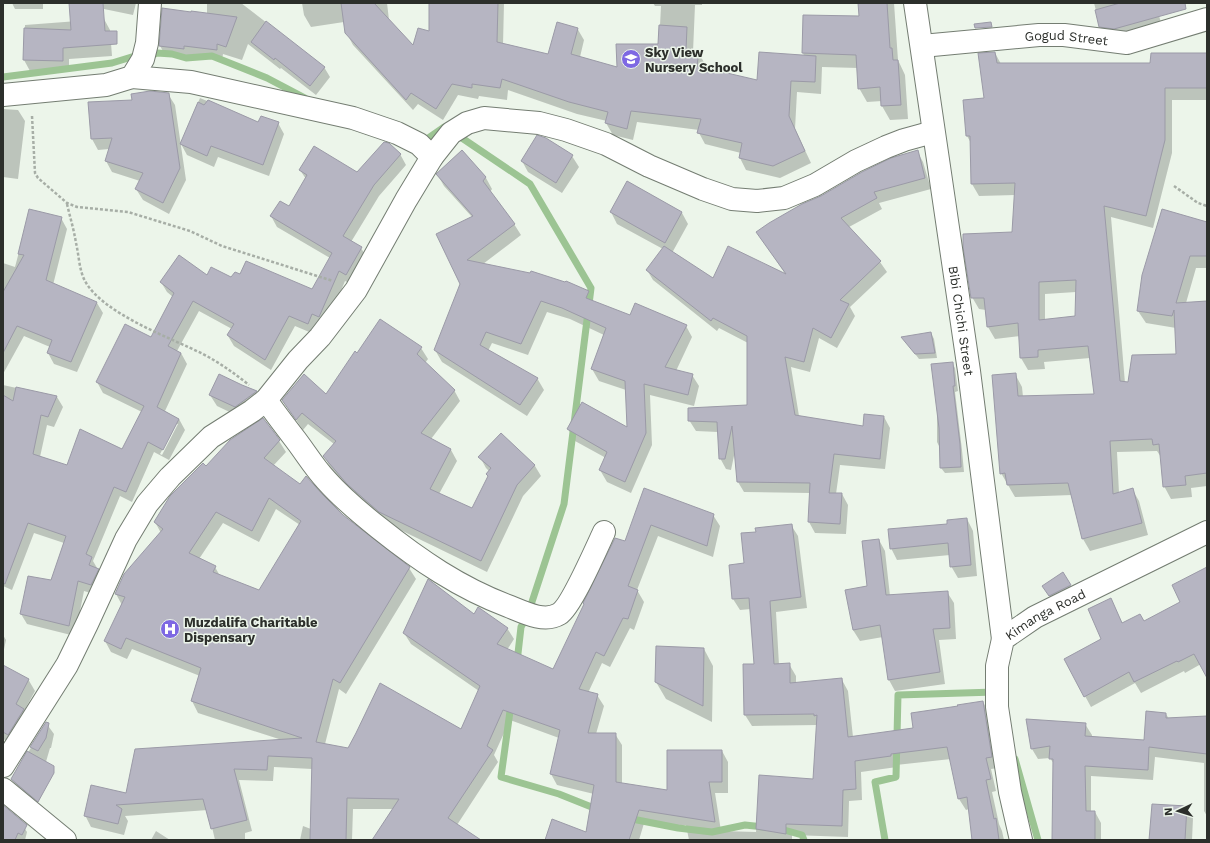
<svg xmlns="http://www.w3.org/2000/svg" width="1210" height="843" viewBox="0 0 1210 843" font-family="'Work Sans',sans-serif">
<rect width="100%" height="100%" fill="#ecf5ea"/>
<path fill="#0003" fill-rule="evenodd" d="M12,3H43V9H15Z
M101,3H136L133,15L104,9Z
M207,3H241L324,67L330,77L316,95L281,68L280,69L248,44L242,60L223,54L222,60L189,56V59L166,56L160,46L207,14Z
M302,3H387L389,20L414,47L430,32V3H504L503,45L549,56L577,28L584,40L580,57L618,68L659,45L661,6H655L653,3H702V5H695L693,52H698L705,64L704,69L758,81L804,56L803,53L860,17L859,3H894L898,60L905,75L908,119L890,120L882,106V101L867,102L859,88L858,68L822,67L821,94L797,92L795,129L811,163L780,178L746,170L740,158L741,153L705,144L699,133V130L637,122L633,140L613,135L606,123L607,121L577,114L508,90L507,100L479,96L478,99L458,95L443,120L418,104L413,110L353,45L346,32L344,22L311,27L304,15Z
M1094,3H1162L1156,6L1163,29L1107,39L1100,26Z
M104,19L110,30L112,56L69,59V72L30,71L24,60L25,25Z
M995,53L1001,64H1151L1207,54V100H1172V153L1153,228L1111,217L1125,383H1129L1177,355L1176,328L1146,323L1138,311L1203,222H1207V268H1196L1186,303L1207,302V486L1191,488L1192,497L1171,499L1164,486L1161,457L1157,451L1117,452L1119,493L1132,489L1139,501L1148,535L1090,551L1083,539L1072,495L1015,497L1001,473L1015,374L1022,387L1023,397L1095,395L1090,358L1044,362L1045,369L1028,370L1021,358L1020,336L995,339L988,327L986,310L979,309L972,297L1013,233L1015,195L979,196L972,184L971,143L967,136L985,99ZM1076,292V317L1045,320V294Z
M168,94L175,105L186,180L169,214L143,200L136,189L140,181L112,172L106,161L109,149L98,150L92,139L133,101Z
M200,98L259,123H278L284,134L269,176L218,157L214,167L187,155L181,144Z
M3,109L18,110L25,121L18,179L3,177Z
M461,151L486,178L492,189L490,192L514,224L521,235L483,264L588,292L594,302L631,317L686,326L692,337L676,371L692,375L699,386L694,406L650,395L652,445L631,493L607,482L600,470L606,458L575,441L568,429H628L626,390L599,381L592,369L604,335L570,319L547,312L528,355L492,343L488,351L537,378L544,390L527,416L442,362L435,350L461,284L472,217L444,186L437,174Z
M917,151L923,162L931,189L879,203L882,209L849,227L880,262L887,272L850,307L855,316L837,348L819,338L810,372L791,367L799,416L864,427L884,417L890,428L885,469L840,465L836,494H842L848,505L846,534L815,533L809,522L810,493L744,492L738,482L735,451L731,470L726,469L720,458L718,432L696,431L689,420L748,406V343L719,328L717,331L653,280L647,270L663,249L617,224L611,212L628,182L682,213L688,224L672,253L713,279L786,275L757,232Z
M400,154L406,165L379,196L351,242L361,248L367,258L353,285L345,281L327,325L314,334L295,326L271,370L234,346L228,336L232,329L199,311L177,351L181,353L187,364L165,411L179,419L185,430L169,460L154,452L132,502L120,496L93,561L104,580L97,595L84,591L75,636L27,624L21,614L51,581L64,543L34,533L12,590L3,586V385L57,397L63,407L54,427L47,425L40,457L67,466L123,451L142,412L103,393L97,382L151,338L173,297L167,292L161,282L207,277L232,278L240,275L313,290L330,258L277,227L271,216L290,207L306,179L300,170L358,174ZM176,424H178L162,455L160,454Z
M572,156L579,167L562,193L528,172L522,161Z
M30,210L61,218L67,229L53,285L97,303L103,313L77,372L54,364L48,353L50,347L24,336L3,374V263L15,267Z
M931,333L934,339L937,358L919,359L903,338Z
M421,348L428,359L425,363L454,390L460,401L431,439L451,450L457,461L439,494L473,509L488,477L489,471L486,468L480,457L501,434L535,466L541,476L523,496L487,572L386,523L355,495L330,467L324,456L334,444L308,424L303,430L283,401L326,395L357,354Z
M952,363L955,368L958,391L955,392L962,450L964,472L945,473L941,468L940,448L937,442V410Z
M219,375L256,392L262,403L242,418L217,406L210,395Z
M263,419L279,441L286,452L273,466L300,485L322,496L342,515L409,568L416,579L346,694L339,689L325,744L348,749L461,730L479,691L411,644L404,633L474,615L507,628L514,639L507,650L553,671L625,542L645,489L713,515L720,526L713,557L658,536L637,590L644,602L634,630L630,628L610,667L602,663L588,693L597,695L604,706L596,734H615L622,745V784L668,792L722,751L728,762V793H715L721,831L756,832L760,776L814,780L818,725L752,726L745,715L744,665H755L751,609L740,610L733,599L757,533L791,525L798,536L807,608L776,612L779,665L789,664L796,676V684L842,680L848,691L853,737L914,729L959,707L983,702L989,713L998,768L991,769L996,791L992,792L999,824L1002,831L1004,840H973L969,809L966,810L959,799L951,759L896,765L897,767L861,772L862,800L849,801L848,837L792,835V840H689L686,825L680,826L645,820L639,840H546L586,833L594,794L557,785L551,774L559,738L510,720L494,755L498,762L457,825L474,840H374L393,809H353L352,840H300L303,826L311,829L312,769L274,767L273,781L239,780L252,831L245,833V840H215L208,810L125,816L128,821L124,835L91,827L85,815L127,795L282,740L198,713L192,701L200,676L132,649L127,659L111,652L105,641L122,605L116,594L161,533L155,522L206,468ZM276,509L300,525L259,592L220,576L215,567L199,559L223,523L259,542Z
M967,519L973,531L977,576L958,578L951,566L950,555L897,560L891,548L948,525Z
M879,540L885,551L890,596L947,592L954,603L956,639L939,640L945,684L895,691L889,680L883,637L860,641L853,630L868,587Z
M1207,569V675L1201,664L1185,673L1184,671L1141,693L1135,683L1091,707L1085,696L1103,640L1110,600L1123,624L1144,622L1182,603Z
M1062,573L1073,591L1053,601L1046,592Z
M3,635L6,640L3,654Z
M704,649L713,666L712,722L666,699L656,682Z
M3,666L28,679L35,691L24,711L30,721L15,745L3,739Z
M1166,714L1169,719L1207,721V816L1204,811V763L1155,757L1153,780L1091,776V812H1095L1101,823V840H1053L1054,764L1050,758L1038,759L1032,749L1085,724L1092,735V737L1145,741Z
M46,723L54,734L51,748H50L34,803L18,789L12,779Z
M3,806L20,821L27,832L25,840H3Z
M1187,807L1193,818L1192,840H1116L1150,839Z
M156,831L170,840H151Z"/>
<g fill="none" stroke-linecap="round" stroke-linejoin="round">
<path stroke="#9cc493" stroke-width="7" d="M3,77L112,63L138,55L143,59L157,53L172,54L186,58L212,56L267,78L305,98
M456,134L530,184L591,288L564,504L528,614L521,627L517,662
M421,143L444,127L447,129
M511,704L501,777L559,794L599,810
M1015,759L1038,840
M627,818L678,828L712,832L745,825L764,827
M777,828L802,835L804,840
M885,840L875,782L896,777L898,695L995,692"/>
</g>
<path fill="#b6b5c2" stroke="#9b9aa7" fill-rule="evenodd" d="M69,3H103L105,31H117V44L63,48V61L23,60L24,28L71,30Z
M341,3H374L413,45L418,28L429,31V3H498L497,42L548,54L557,22L578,28L571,54L617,67L616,44H658L659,25L687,27L686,50L699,51L697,66L757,80L759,52L816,56L815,82L791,81L789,116L805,151L773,166L739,158L742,143L697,133L701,119L631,111L627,129L605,123L608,112L569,102L502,79L500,88L472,84V88L452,84L436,109L411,93L406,100L345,33Z
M858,3H887L890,48H892L893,60H898L901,105L881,106L880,87L858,89L856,55L802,53L803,15L859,16Z
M1120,3H1185L1186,9L1114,29L1099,27L1095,10Z
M162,8L191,12V11L237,17L226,47L217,44V50L184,46V49L159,46Z
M266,21L325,67L310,86L275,58L274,60L251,42Z
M991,22L992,27L975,28L974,24Z
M995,52L997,63H1150L1151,53H1207V88H1165V140L1146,216L1104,206L1120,381L1128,382L1132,355L1176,354L1174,310L1172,316L1137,311L1142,275L1162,209L1207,222V256H1190L1176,303L1207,301V473L1185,476L1186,485L1163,487L1159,444L1153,445L1152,439L1110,441L1113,494L1133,488L1142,523L1082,539L1068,483L1007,485L1005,473L1000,474L992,375L1016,373L1018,396L1094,394L1088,346L1038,350V357L1020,358L1018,323L987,327L984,298H971L963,247V234L1012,232L1015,183L971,184L970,136H966L963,100L984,98L978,53ZM1076,280L1075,316L1039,320V282Z
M150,91L169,93L180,168L163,203L135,189L143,173L105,161L112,138L91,139L88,102L132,100L131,94Z
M208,100L258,122L261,116L279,122L263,165L211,146L207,156L180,144L198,102L204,105Z
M537,135L546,138L573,155L556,183L521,161Z
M384,142L389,143L401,154L374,185L343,236L362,247L346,275L339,271L319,317L312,314L308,324L289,316L265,360L227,335L234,324L193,301L168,346L181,353L157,407L179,419L163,450L148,442L126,492L114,487L86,554L92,557L89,565L99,569L91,585L78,581L69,626L20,614L28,576L51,580L66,536L28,523L5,584L3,583V395L13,401L16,387L57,396L48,417L41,415L33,454L67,465L80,429L122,449L144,406L96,382L125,324L151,337L174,293L160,282L179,255L207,275L211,267L231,277L235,272L240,274L246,261L312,289L332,253L270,216L280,201L289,206L307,175L299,170L314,146L357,172Z
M462,150L486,177L483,181L515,224L467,260L530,273L531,271L565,282L566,281L589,291L586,298L630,315L635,303L687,325L665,367L693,374L688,395L644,384L646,433L625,482L599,470L607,452L567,429L582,402L627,427L625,381L591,369L606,328L562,308L541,301L521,344L486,332L480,345L538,378L520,405L434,350L460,284L436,234L473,216L436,174Z
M918,150L925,178L874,192L877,198L841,218L881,261L840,300L849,304L831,338L813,328L804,362L785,357L795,415L863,426L864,414L884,416L880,459L834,454L829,493H842L840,524L808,522L810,483L737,482L732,426L725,459H719L717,422L688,421V408L747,405V336L713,318L711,321L646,270L664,246L713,278L728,246L786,274L756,232L769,223L802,204L821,196L862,172L891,158Z
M627,181L682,212L665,243L610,212Z
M29,209L62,217L46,280L97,302L71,362L47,353L52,340L17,326L3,353V292L24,255L18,254Z
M380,319L422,347L417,354L455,390L421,433L451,449L430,489L472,508L488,476L486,474L491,468L478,457L501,433L535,465L517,485L481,561L379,512L347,484L323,456L336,441L302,413L296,420L282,400L304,374L326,394L355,351L357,353Z
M931,332L935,353L915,354L901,337Z
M953,362L955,386H953L960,444L961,467L940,468L939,428L931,364Z
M219,374L242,385L257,391L235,407L209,395Z
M263,418L280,440L264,458L300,484L306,476L323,495L343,515L410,567L340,683L333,679L316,742L348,748L356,733L380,683L461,729L480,686L403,633L428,579L474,614L478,607L508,628L497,644L553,669L584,604L583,603L615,538L625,541L644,488L714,514L707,546L651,525L628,586L638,590L628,619L623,618L604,656L596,652L579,689L598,694L588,733H616V782L667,790V750H722V782H709L715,822L639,810L629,840H545L552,819L586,832L594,785L550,774L560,730L503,710L487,746L493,750L448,818L481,840H372L399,799L347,798L346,840H310L312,758L268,756L267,770L234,769L247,820L211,829L203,799L116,805L122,809L118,824L84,816L91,785L126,793L135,749L302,738L191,701L201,668L126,638L121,649L104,641L125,597L115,594L124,574L163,529L154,522L170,496L203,463L206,466L230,440ZM269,498L301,521L259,590L213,572L216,566L189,553L216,512L252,531Z
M967,518L971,565L950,567L948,543L890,549L888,529L947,524V520Z
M792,524L801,597L770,601L774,664L790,663V683L842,678L848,737L913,728L911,713L958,706L957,705L983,701L992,757L986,758L991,779L986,780L994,819L996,818L999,840H972L967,797L958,799L947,747L891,754V756L855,761L856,789L843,790L842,826L786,824V834L756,829L759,775L813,779L817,715L814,716V714L744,715L743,664H754L749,598L732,599L729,565L744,563L741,533L756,532L755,528Z
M879,539L886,595L948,591L950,628L933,629L940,672L888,680L880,625L853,630L845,590L867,586L862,541Z
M1207,567V678L1194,654L1178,662L1177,661L1134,682L1129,672L1084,697L1064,659L1101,639L1088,609L1111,598L1122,623L1140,614L1144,621L1180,602L1172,585Z
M1063,572L1071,585L1049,596L1042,586Z
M656,646L704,648L703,706L655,682Z
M3,665L29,679L16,704L24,709L8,735L3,732Z
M1146,711L1166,713V718L1207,716V754L1149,747L1148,770L1085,766L1086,811H1095V840H1052L1053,759H1049L1050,746L1031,749L1026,719L1086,723L1085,736L1144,740Z
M46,722L49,723L46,738L38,751L30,747Z
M27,751L54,766V773L38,802L11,779Z
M1152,804L1187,806L1185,840H1149Z
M3,805L27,825L22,835L18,833L15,840H3Z"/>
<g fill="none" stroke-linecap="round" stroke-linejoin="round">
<defs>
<g id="minor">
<path id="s1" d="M915,3L969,371L1003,639"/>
<path id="s2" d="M922,46L1039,35H1064L1127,43L1207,19"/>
<path d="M132,77L191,82L353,118L397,133L419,144L432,157"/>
<path d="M3,95L106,85L132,77L143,59L147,43L150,3"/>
<path d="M266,400C275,413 285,426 295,439C305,452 314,467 326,480C342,498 360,513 379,528C419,560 460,588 508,606C523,612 544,623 559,614C571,607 597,547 604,532"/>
<path d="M3,766L67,665L87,624L126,539L147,504L170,477L211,437L252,411L266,400L298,360L320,337L356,290L406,200L432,157L451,133L467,123L484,118L539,123L566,130L606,144L649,166L703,189L732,199L757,201L784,198L815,185L856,161L886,147L904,140L933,132"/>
<path d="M3,789L65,840"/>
<path id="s3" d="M1021,840L1010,792L997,707V666L1003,639L1035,617L1207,532"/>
</g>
</defs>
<use href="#minor" stroke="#747d72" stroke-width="24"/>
<path stroke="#a7aea6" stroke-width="2.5" stroke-dasharray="3 2" stroke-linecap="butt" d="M32,116L35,173L38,178L67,203L77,207L128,212L190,231L222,246L333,281
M1174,186L1198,203L1207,206
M67,204C70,217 74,230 76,243C79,255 79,270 85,281C103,314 171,338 203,354C220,363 234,373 249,385"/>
<use href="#minor" stroke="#fff" stroke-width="22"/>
</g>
<defs>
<symbol id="school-disc" viewBox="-11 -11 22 22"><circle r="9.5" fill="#7e68e3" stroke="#ecf5ea"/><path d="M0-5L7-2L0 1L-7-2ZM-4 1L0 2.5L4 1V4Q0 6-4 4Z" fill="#fff"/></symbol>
<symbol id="hospital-disc" viewBox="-11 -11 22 22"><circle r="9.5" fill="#7e68e3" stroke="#ecf5ea"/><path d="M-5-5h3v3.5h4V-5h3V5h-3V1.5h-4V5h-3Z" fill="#fff"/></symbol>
</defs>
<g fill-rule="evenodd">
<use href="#school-disc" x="620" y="48" width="22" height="22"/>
<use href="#hospital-disc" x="159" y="618" width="22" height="22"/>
</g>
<g text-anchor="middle" stroke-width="3" stroke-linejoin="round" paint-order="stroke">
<g font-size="13" fill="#2c2f2b" stroke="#ecf5ea">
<text dy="5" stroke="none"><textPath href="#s2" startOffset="145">Gogud Street</textPath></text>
<text dy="5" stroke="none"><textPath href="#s1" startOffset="321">Bibi Chichi Street</textPath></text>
<text dy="5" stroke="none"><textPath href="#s3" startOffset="253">Kimanga Road</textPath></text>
</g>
<g font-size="13" font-weight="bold" fill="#2c2f2b" stroke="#ecf5ea" text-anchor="start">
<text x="645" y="57">Sky View<tspan x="645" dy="15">Nursery School</tspan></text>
<text x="184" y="627">Muzdalifa Charitable<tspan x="184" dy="15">Dispensary</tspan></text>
</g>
</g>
<rect width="1210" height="843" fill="none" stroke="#2c2f2b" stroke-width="8"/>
<g transform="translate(1178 811) rotate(266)" stroke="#ecf5ea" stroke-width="3" paint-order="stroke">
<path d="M0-3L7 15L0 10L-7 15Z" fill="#2c2f2b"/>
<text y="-6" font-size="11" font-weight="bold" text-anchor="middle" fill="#2c2f2b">N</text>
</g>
</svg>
